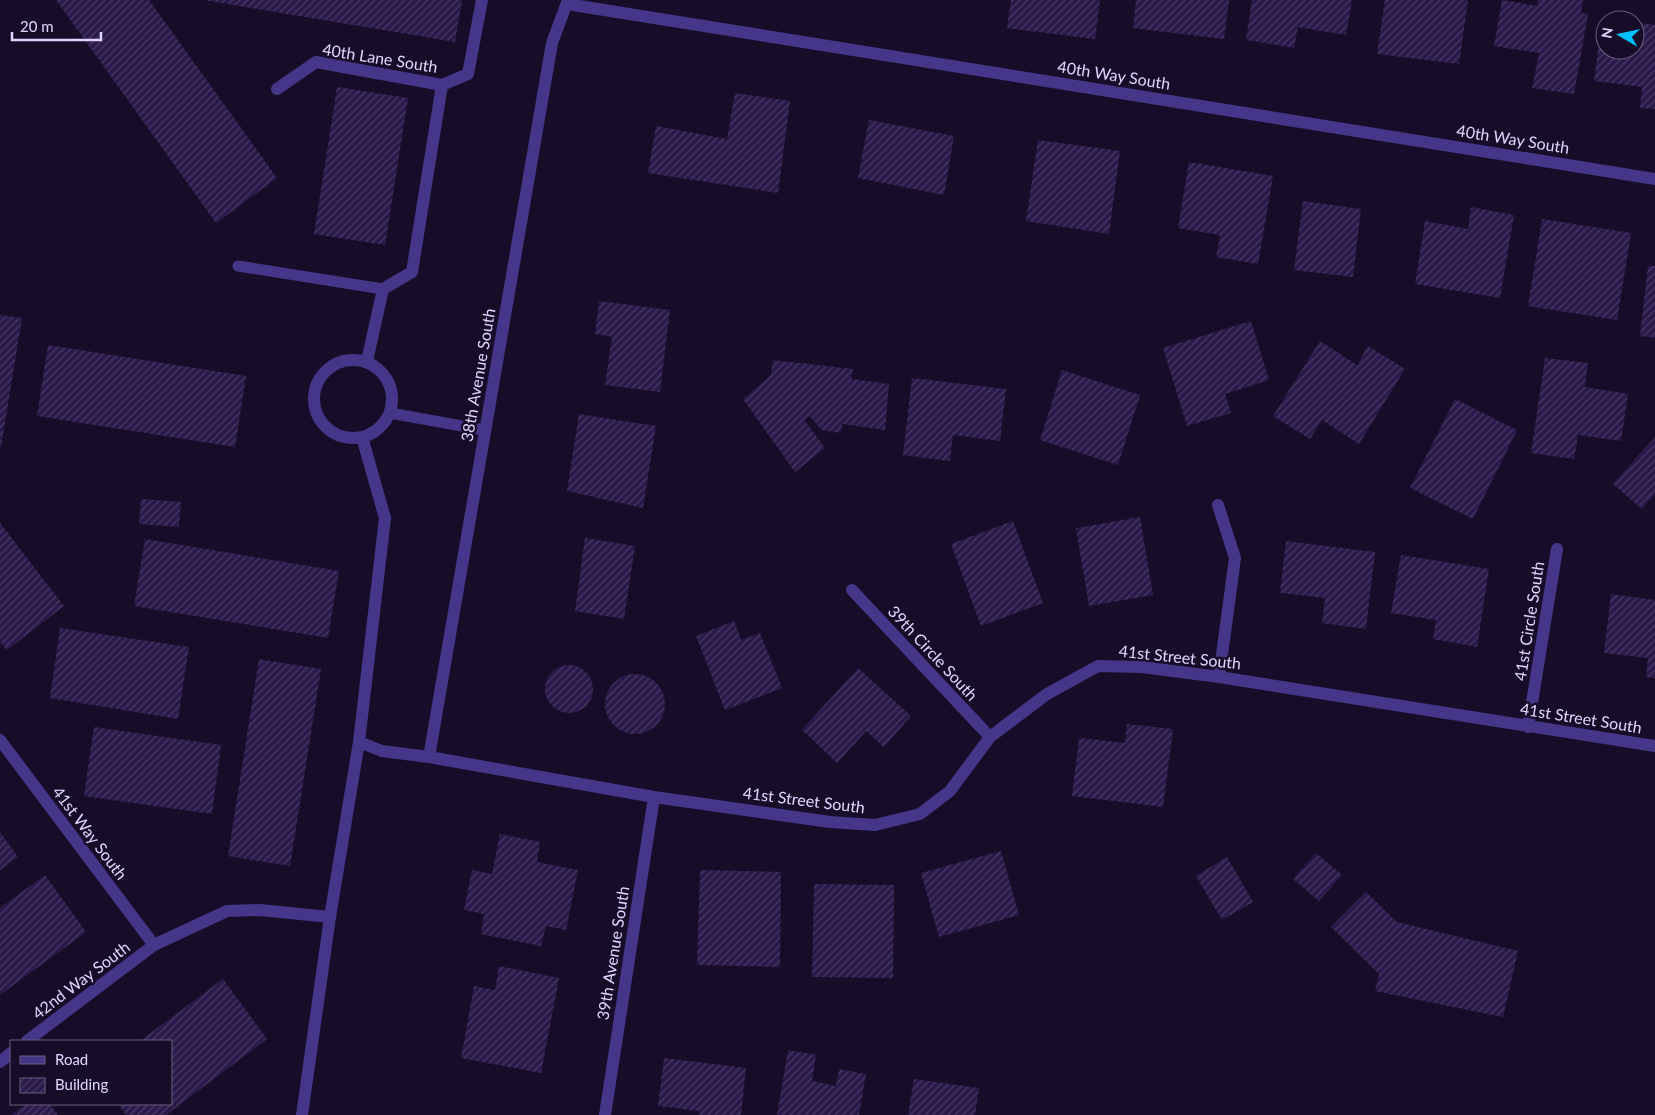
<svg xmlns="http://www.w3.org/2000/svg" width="1655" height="1115" viewBox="0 0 1655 1115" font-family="Lato,sans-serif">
<defs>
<pattern id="building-hatch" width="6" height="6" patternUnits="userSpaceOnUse" patternTransform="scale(1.25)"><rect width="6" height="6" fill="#2a194a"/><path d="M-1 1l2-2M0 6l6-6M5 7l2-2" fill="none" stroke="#493a65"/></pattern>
</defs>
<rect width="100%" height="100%" fill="#160e28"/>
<path fill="url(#building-hatch)" d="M56,0H149L277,178L216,223Z
M203,0H462L455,42Z
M1011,0H1100L1095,39L1007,28Z
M1136,0H1229L1224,39L1133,28Z
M1252,0H1352L1346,35L1298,27L1294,48L1246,40Z
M1385,0H1468L1459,64L1377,54Z
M1502,0L1537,6L1538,0H1583L1581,13L1588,14L1574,94L1532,88L1539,53L1494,46Z
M1602,18L1605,19V50H1635V22L1655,25V109L1640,108L1642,87L1594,81Z
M337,87L408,98L385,245L314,234Z
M735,93L790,101L778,193L648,173L656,126L727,139Z
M869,120L954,136L944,195L858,178Z
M1038,140L1120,151L1109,234L1026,221Z
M1189,162L1273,176L1258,264L1216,257L1220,235L1178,228Z
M1303,201L1361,209L1353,277L1294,270Z
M1471,207L1514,215L1500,298L1415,284L1425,221L1468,229Z
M1542,219L1631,233L1617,320L1528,306Z
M1648,266H1655V338L1640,336Z
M599,301L670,310L660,392L605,385L612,337L595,334Z
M0,315L22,318L1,447H0Z
M1251,321L1269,380L1225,394L1231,413L1187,426L1163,348Z
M1320,341L1357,365L1368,346L1405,369L1359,444L1322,420L1310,439L1273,416Z
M48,345L246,376L235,447L37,416Z
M1545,358L1588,363L1585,387L1628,394L1621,441L1578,435L1574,459L1531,453Z
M773,360L853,369L851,379L889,384L885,430L842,424L841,433L821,430L810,416L804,420L825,448L795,472L743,399L771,375Z
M1062,370L1140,395L1118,465L1040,440Z
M912,378L1006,389L1000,441L953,435L950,461L903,455Z
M1455,399L1517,430L1473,519L1410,488Z
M579,414L656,426L643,508L567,491Z
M1655,437V496L1654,495L1642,509L1613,484Z
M141,499L181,502L179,527L139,524Z
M1140,517L1153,595L1089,606L1076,528Z
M1013,521L1043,603L981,626L951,544Z
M0,523L64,606L7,650L0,642Z
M585,538L635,546L624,619L575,611Z
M145,539L339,571L328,638L134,606Z
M1286,541L1375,552L1366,629L1322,623L1325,598L1280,593Z
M1401,555L1489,569L1477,647L1433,639L1436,620L1391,613Z
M1611,594L1655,600V678L1646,677L1648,658L1604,653Z
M734,621L741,640L760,633L782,688L725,710L696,636Z
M60,628L189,647L178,719L50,698Z
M259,659L321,669L290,866L228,856Z
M545 689a24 24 0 1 1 48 0a24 24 0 1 1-48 0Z
M858,668L911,716L884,747L866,731L837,763L802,730Z
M605 704a30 30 0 1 1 60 0a30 30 0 1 1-60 0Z
M1127,724L1173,729L1163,807L1072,796L1079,738L1125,743Z
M94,727L221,745L212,814L84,796Z
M0,832L18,857L0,870Z
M500,834L540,842L537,862L578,870L566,930L546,926L541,946L481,934L484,914L464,910L472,870L492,874Z
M1001,851L1019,915L939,937L921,873Z
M1316,853L1342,875L1319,901L1293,879Z
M1227,857L1253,902L1222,920L1196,876Z
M700,870L781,872L780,967L697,965Z
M45,875L86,932L0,995V908Z
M814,884L894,885L893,978L812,977Z
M1366,892L1397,922L1518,951L1503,1017L1375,991L1379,974L1331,927Z
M499,966L559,978L541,1073L461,1058L474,986L495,990Z
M223,979L267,1039L166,1115H126L118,1104H171V1041H140Z
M788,1050L816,1055L812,1081L836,1086L839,1069L866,1074L859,1115H777Z
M664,1058L746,1068L741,1115H699L700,1111L658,1106Z
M914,1079L979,1088L975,1115H908Z
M27,1104H50L58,1115H11Z"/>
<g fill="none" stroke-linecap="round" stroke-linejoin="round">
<path stroke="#46368a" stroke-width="11" d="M238,266L383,289
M390,413L484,430"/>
<path stroke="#46368a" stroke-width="12" d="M567,4L1655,179
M277,89L316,62L442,85L468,74L482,0
M314 399a39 39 0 1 1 78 0a39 39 0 1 1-78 0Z
M367,361L383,289L412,272L442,85
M1218,505L1235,558L1219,677
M852,590L990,737
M1528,727L1557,549
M0,740L154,945
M359,742L382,751L429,757L654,797L830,822L875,825L920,814L950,791L990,737L1047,694L1098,666L1142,667L1219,677L1655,746
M429,757L552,43L568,0
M27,1041L154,945L227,911L260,910L330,917
M0,1062L11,1053
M302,1115L330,917L359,742L385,518L362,437
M605,1115L654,797"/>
</g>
<g text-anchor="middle" stroke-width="5" stroke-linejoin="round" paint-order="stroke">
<g font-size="16" fill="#e0d5ff" stroke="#160e28">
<text transform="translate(380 58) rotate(9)" y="6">40th Lane South</text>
<text transform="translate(1114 75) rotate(9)" y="6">40th Way South</text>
<text transform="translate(1513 139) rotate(9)" y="6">40th Way South</text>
<text transform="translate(478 375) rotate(-80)" y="6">38th Avenue South</text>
<text transform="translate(1529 621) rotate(-81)" y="6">41st Circle South</text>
<text transform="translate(933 653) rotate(47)" y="6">39th Circle South</text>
<text transform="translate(1180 657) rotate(6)" y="6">41st Street South</text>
<text transform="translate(1581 718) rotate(9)" y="6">41st Street South</text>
<text transform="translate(804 800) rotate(7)" y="6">41st Street South</text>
<text transform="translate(90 833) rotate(53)" y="6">41st Way South</text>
<text transform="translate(613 953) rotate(-81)" y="6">39th Avenue South</text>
<text transform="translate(81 980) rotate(-37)" y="6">42nd Way South</text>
</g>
</g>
<rect x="10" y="1040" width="162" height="65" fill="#160e28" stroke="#675e7e"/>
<rect x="20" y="1056" width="25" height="8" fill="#46368a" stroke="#675e7e"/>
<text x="55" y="1065" font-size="15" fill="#e0d5ff">Road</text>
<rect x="20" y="1078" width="25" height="15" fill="url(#building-hatch)" stroke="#675e7e"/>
<text x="55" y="1090" font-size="15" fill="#e0d5ff">Building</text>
<g transform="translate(1620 35) rotate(279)"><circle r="24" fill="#160e28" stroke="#675e7e"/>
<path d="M0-4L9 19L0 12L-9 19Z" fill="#01c0ff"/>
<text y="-8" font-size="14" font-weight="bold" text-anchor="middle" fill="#e0d5ff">N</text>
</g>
<path d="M12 32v8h89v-8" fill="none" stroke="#e0d5ff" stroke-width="2.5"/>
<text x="20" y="32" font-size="15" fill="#e0d5ff" stroke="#160e28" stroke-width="4" paint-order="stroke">20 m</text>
</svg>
